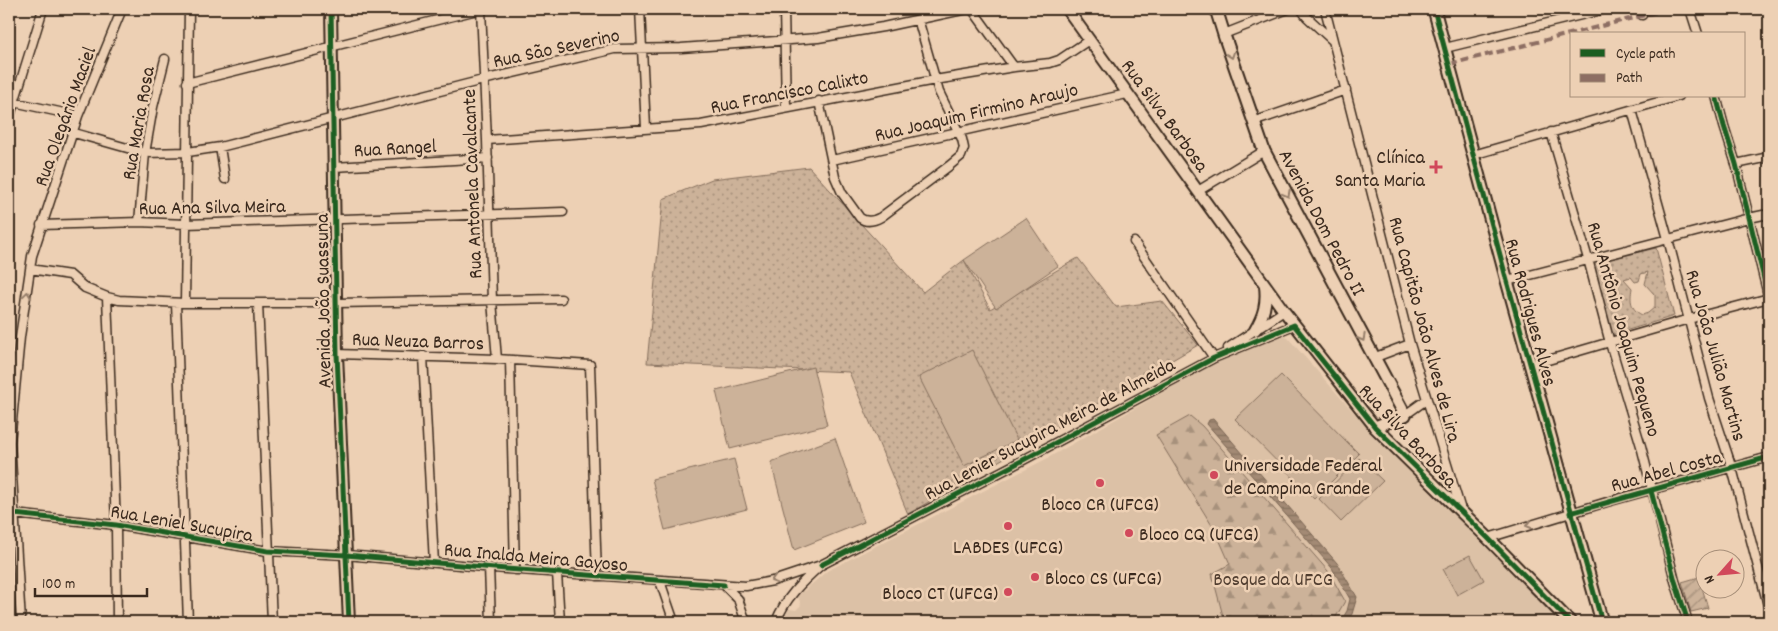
<svg xmlns="http://www.w3.org/2000/svg" width="1778" height="631" viewBox="0 0 1778 631" font-family="Dekko,sans-serif">
<defs>
<pattern id="grass-dots" width="8" height="8" patternUnits="userSpaceOnUse" patternTransform="scale(1.25)"><rect width="8" height="8" fill="#ccb299"/><path d="M2 2h.1M6 6h.1" fill="none" stroke="#a7917c" stroke-width="1.8" stroke-linecap="round"/></pattern>
<pattern id="forest-firs" width="22" height="20" patternUnits="userSpaceOnUse" patternTransform="scale(1.25)"><rect width="22" height="20" fill="#ccb299"/><path d="M5 1l3.5 6h-7zM16 11l3.5 6h-7z" fill="#a7917c"/></pattern>
<pattern id="garden-furrows" width="10" height="10" patternUnits="userSpaceOnUse" patternTransform="scale(1.25)"><rect width="10" height="10" fill="#ccb299"/><path d="M-1 1l2-2M0 10L10 0M9 11l2-2" fill="none" stroke="#a7917c"/></pattern>
<pattern id="water-rules" width="6" height="5" patternUnits="userSpaceOnUse" patternTransform="scale(1.25)"><rect width="6" height="5" fill="#a38a74"/><path d="M0 2.5h6" fill="none" stroke="#86715f"/></pattern>
</defs>
<rect width="100%" height="100%" fill="#edd0b4"/>
<filter id="ink" filterUnits="userSpaceOnUse"><feTurbulence type="fractalNoise" baseFrequency=".02" numOctaves="2"/><feDisplacementMap in="SourceGraphic" scale="10" xChannelSelector="R" yChannelSelector="G"/><feConvolveMatrix kernelMatrix="1 2 1 2 8 2 1 2 1" color-interpolation-filters="sRGB"/></filter>
<g filter="url(#ink)">
<path fill="#dcc1a6" d="M1281,335L1288,338L1370,431L1408,470L1562,622H783L789,609L796,610L801,605L798,596L827,571L1046,459L1202,370L1272,336Z"/>
<path fill="url(#grass-dots)" stroke="#846e5c" fill-rule="evenodd" d="M809,167L923,292L964,260L990,309L1078,258L1116,307L1162,301L1198,345L908,514L849,372L647,363L663,199L712,179Z
M1656,248L1674,316L1605,337L1586,265ZM1648,272L1645,284L1655,295V307L1648,313L1642,315C1630,309 1630,300 1632,288L1624,279L1631,277L1635,282L1639,281L1641,274Z"/>
<path fill="url(#forest-firs)" stroke="#846e5c" d="M1190,416L1202,426L1328,571L1345,601L1333,622H1218L1223,616L1212,574L1230,564L1216,532L1156,435Z"/>
<path fill="url(#garden-furrows)" stroke="#846e5c" d="M1699,577L1708,608L1691,612L1682,582Z"/>
<path fill="#ccb299" stroke="#846e5c" d="M1026,218L1058,266L996,308L964,260Z
M972,350L1017,440L964,466L919,377Z
M813,367L827,425L730,449L716,391Z
M1281,375L1359,454L1314,499L1235,419Z
M835,438L864,522L794,550L771,462Z
M1359,458L1383,481L1341,522L1319,499Z
M734,459L747,509L665,530L652,479Z
M1470,555L1484,580L1457,595L1443,569Z"/>
<path fill="url(#water-rules)" stroke="#796452" d="M1213,419L1337,563L1357,597L1352,614L1347,622H1340L1347,611L1350,599L1332,568L1207,424L1209,420Z"/>
<g fill="none" stroke-linecap="round" stroke-linejoin="round">
<defs>
<path id="street" d="M481,9L487,140L492,301L497,359
M640,9L646,128
M784,9L786,108
M972,9L1014,67
M1301,9L1307,17L1332,40
M1325,9L1410,344L1461,510
M1641,9L1642,15
M1690,9L1698,34
M1224,34L1288,9
M1445,48L1606,9
M187,83L481,9
M1716,96L1724,126L1736,164L1769,299
M9,101L78,116
M819,101L835,177L842,193L860,218C867,223 874,221 881,217L949,166L961,156L964,148L962,139L939,92L918,19
M1632,110L1668,239L1709,398L1732,468L1769,609
M9,119L43,9
M1253,122L1346,90
M1551,132L1588,259L1610,343L1641,446L1675,581L1688,622
M74,133L145,153L188,152L220,147L483,80L615,49L681,48L818,38L883,27L967,9
M487,140L701,125L935,80L1014,67L1050,63L1059,60L1089,40
M220,147L225,179
M1473,155L1679,96
M832,160L1127,94
M1736,164L1769,157
M334,167L488,158
M1198,191L1264,151
M139,222L145,153L153,107L165,59
M41,225L139,222L186,224L563,212
M1134,242L1214,358
M30,269L70,275L85,288L107,297L119,300L185,303H337L561,299
M1507,281L1749,218L1763,215L1769,216
M107,297L116,525L117,622
M176,303L188,622
M185,303L189,9
M258,303L272,622
M1228,348L1284,311
M337,354L497,359L590,365L597,576
M423,356L434,563
M1373,358L1410,344
M510,360L515,570
M1531,365L1689,319L1769,298
M1405,415L1426,400
M14,514L116,525L268,551L346,555L506,569L746,586L773,581L821,565
M1488,538L1607,502L1769,457
M489,567L491,622
M557,573L560,622
M660,581L674,622
M724,585L738,599L746,622
M21,622L10,442L20,337L32,256L78,116L122,9
M776,622C785,598 802,582 821,565L1012,466L1214,358L1294,325
M1760,622L1769,620"/>
<path id="secondary" d="M331,9L337,354L349,622
M1067,9L1284,311L1375,427
M1255,330C1264,315 1267,303 1265,286"/>
<path id="primary" d="M1216,9L1225,38L1264,151L1405,415L1375,427L1488,538L1570,622
M1434,9L1507,281L1602,622"/>
</defs>
<use href="#street" stroke="#3b2a1e" stroke-width="11"/>
<use href="#secondary" stroke="#3b2a1e" stroke-width="14"/>
<use href="#primary" stroke="#3b2a1e" stroke-width="15"/>
<use href="#street" stroke="#edd0b4" stroke-width="8"/>
<use href="#secondary" stroke="#edd0b4" stroke-width="10"/>
<use href="#primary" stroke="#edd0b4" stroke-width="11"/>
<path stroke="#8d6e63" stroke-width="4" stroke-dasharray="8 4" stroke-linecap="butt" d="M1450,64L1669,9"/>
<defs>
<path id="cycleway" d="M331,9L337,354L349,622
M1434,9L1507,281L1602,622
M1716,96L1724,126L1736,164L1769,299
M1651,491L1675,581L1688,622
M1570,513L1769,457
M14,514L116,525L268,551L346,555L506,569L724,585
M821,565L1012,466L1214,358L1294,325L1375,427L1488,538L1570,622"/>
</defs>
<use href="#cycleway" stroke="#edd0b4" stroke-width="8"/>
<use href="#cycleway" stroke="#1b5e20" stroke-width="5"/>
</g>
<defs><path id="oneway-chevron" d="M-2-3.5L2.5 0L-2 3.5" fill="none" stroke-width="1.6" stroke-linecap="round" stroke-linejoin="round" transform="scale(1.25)"/></defs>
<g stroke="#947d69">
<use href="#oneway-chevron" transform="translate(1231 55) rotate(71)"/>
<use href="#oneway-chevron" transform="translate(1287 194) rotate(62)"/>
<use href="#oneway-chevron" transform="translate(27 295) rotate(-82)"/>
<use href="#oneway-chevron" transform="translate(1362 338) rotate(62)"/>
<use href="#oneway-chevron" transform="translate(1529 525) rotate(163)"/>
<use href="#oneway-chevron" transform="translate(774 580) rotate(162)"/>
</g>
</g>
<g fill="#d1495b" stroke="#edd0b4" stroke-width="2">
<path d="M1433.5 159.5h5v5h5v5h-5v5h-5v-5h-5v-5h5z"/>
<circle cx="1214" cy="475" r="5"/>
<circle cx="1100" cy="483" r="5"/>
<circle cx="1008" cy="526" r="5"/>
<circle cx="1129" cy="533" r="5"/>
<circle cx="1035" cy="577" r="5"/>
<circle cx="1008" cy="592" r="5"/>
</g>
<g text-anchor="middle" stroke-width="5" stroke-linejoin="round" paint-order="stroke">
<g font-size="20" fill="#3b2a1e" stroke="#edd0b4">
<text transform="translate(556 47) rotate(-12)" y="7">Rua São Severino</text>
<text transform="translate(789 91) rotate(-11)" y="7">Rua Francisco Calixto</text>
<text transform="translate(976 111) rotate(-13)" y="7">Rua Joaquim Firmino Araujo</text>
<text transform="translate(1166 115) rotate(54)" y="7">Rua Silva Barbosa</text>
<text transform="translate(64 116) rotate(-70)" y="7">Rua Olegário Maciel</text>
<text transform="translate(137 123) rotate(-80)" y="7">Rua Maria Rosa</text>
<text transform="translate(395 147) rotate(-3)" y="7">Rua Rangel</text>
<text transform="translate(471 184) rotate(-92)" y="7">Rua Antonela Cavalcante</text>
<text transform="translate(212 206) rotate(-1)" y="7">Rua Ana Silva Meira</text>
<text transform="translate(1323 222) rotate(62)" y="7">Avenida Dom Pedro II</text>
<text transform="translate(322 301) rotate(-91)" y="7">Avenida João Suassuna</text>
<text transform="translate(1532 312) rotate(75)" y="7">Rua Rodrigues Alves</text>
<text transform="translate(1426 329) rotate(75)" y="7">Rua Capitão João Alves de Lira</text>
<text transform="translate(1625 329) rotate(74)" y="7">Rua Antônio Joaquim Pequeno</text>
<text transform="translate(418 340) rotate(2)" y="7">Rua Neuza Barros</text>
<text transform="translate(1717 355) rotate(74)" y="7">Rua João Julião Martins</text>
<text transform="translate(1049 428) rotate(-28)" y="7">Rua Lenier Sucupira Meira de Almeida</text>
<text transform="translate(1409 435) rotate(47)" y="7">Rua Silva Barbosa</text>
<text transform="translate(1666 470) rotate(-15)" y="7">Rua Abel Costa</text>
<text transform="translate(182 522) rotate(10)" y="7">Rua Leniel Sucupira</text>
<text transform="translate(536 556) rotate(5)" y="7">Rua Inalda Meira Gayoso</text>
</g>
<g font-size="20" fill="#3b2a1e" stroke="#edd0b4" text-anchor="start">
<text x="1425" y="163" text-anchor="end">Clínica<tspan x="1425" dy="23">Santa Maria</tspan></text>
<text x="1224" y="471">Universidade Federal<tspan x="1224" dy="23">de Campina Grande</tspan></text>
<text x="1100" y="510" text-anchor="middle">Bloco CR (UFCG)</text>
<text x="1139" y="540">Bloco CQ (UFCG)</text>
<text x="1008" y="553" text-anchor="middle">LABDES (UFCG)</text>
<text x="1045" y="584">Bloco CS (UFCG)</text>
<text x="998" y="599" text-anchor="end">Bloco CT (UFCG)</text>
</g>
<g font-size="20" fill="#513e30" stroke="#edd0b4">
<text x="1273" y="585">Bosque da UFCG</text>
</g>
</g>
<rect width="1778" height="631" fill="none" stroke="#edd0b4" stroke-width="30"/>
<rect x="15" y="15" width="1748" height="601" fill="none" stroke="#3b2a1e" stroke-width="2" filter="url(#ink)"/>
<rect x="1570" y="32" width="175" height="65" fill="#edd0b4" stroke="#a68e78"/>
<rect x="1580" y="49" width="25" height="8" fill="#1b5e20" stroke="#a68e78"/>
<text x="1616" y="58" font-size="15" fill="#3b2a1e">Cycle path</text>
<rect x="1580" y="74" width="25" height="8" fill="#8d6e63" stroke="#a68e78"/>
<text x="1616" y="82" font-size="15" fill="#3b2a1e">Path</text>
<g transform="translate(1720 574) rotate(243)"><circle r="24" fill="#edd0b4" stroke="#a68e78"/>
<path d="M0-4L9 19L0 12L-9 19Z" fill="#d1495b"/>
<text y="-8" font-size="14" font-weight="bold" text-anchor="middle" fill="#3b2a1e">N</text>
</g>
<path d="M35 588v8h112v-8" fill="none" stroke="#3b2a1e" stroke-width="2.5"/>
<text x="42" y="588" font-size="15" fill="#3b2a1e" stroke="#edd0b4" stroke-width="4" paint-order="stroke">100 m</text>
</svg>
